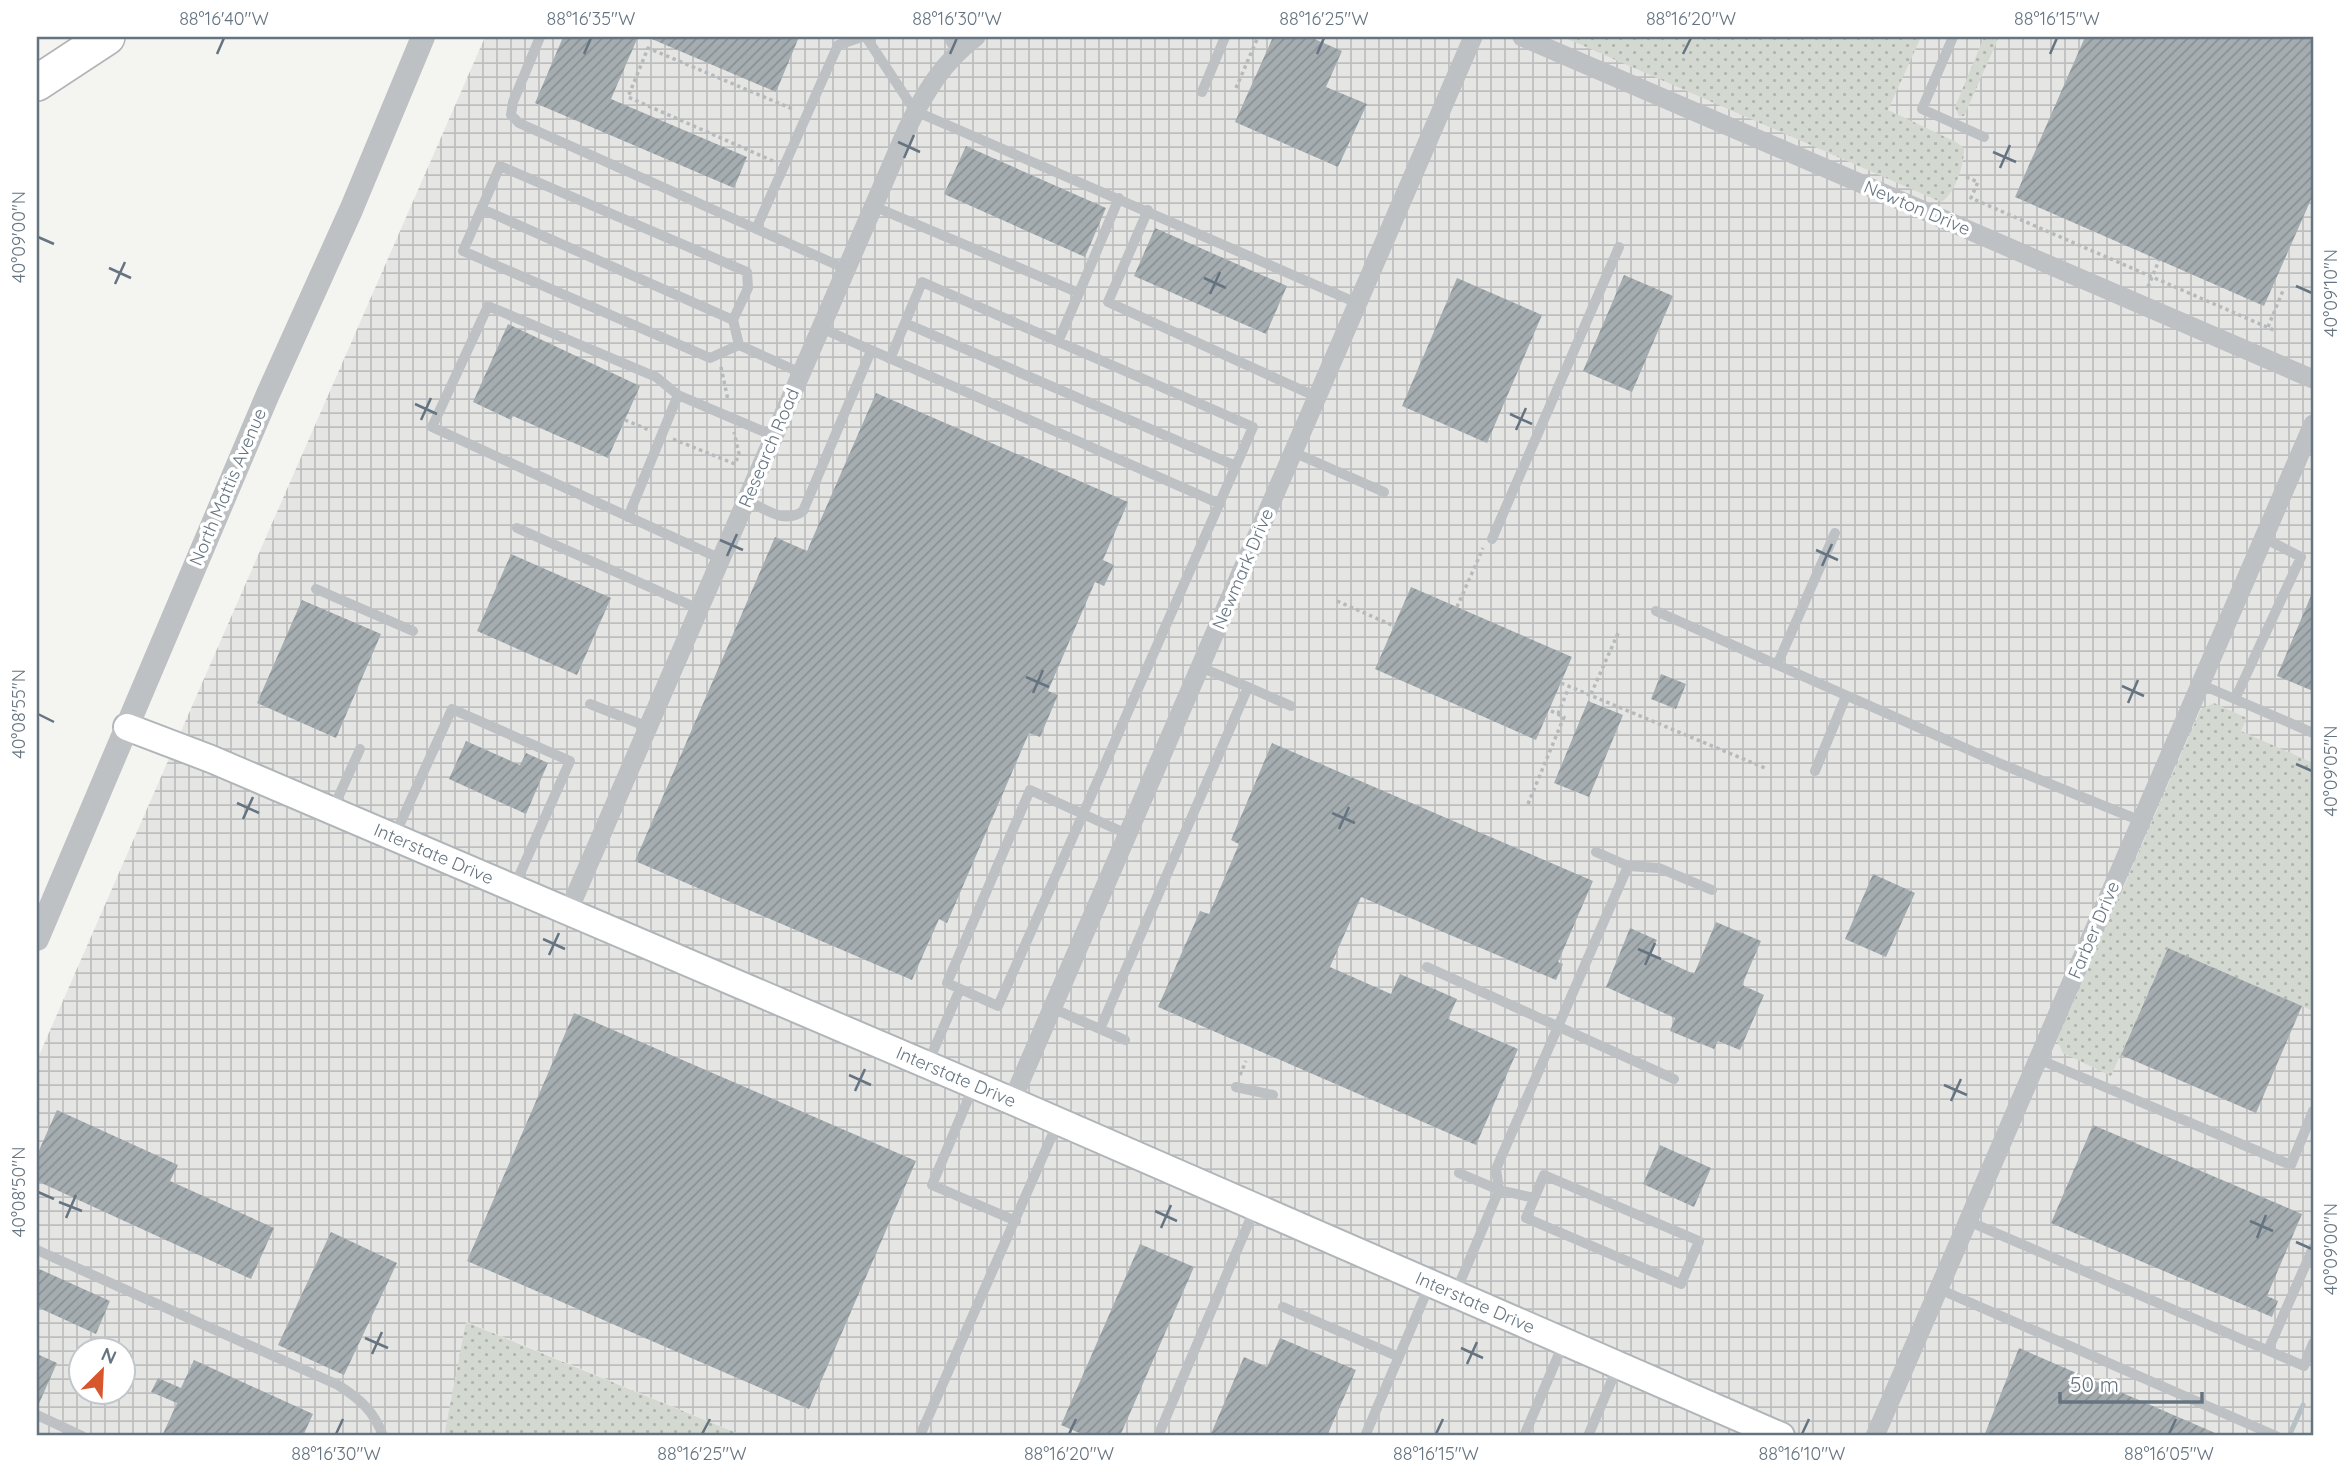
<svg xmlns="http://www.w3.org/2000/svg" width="2350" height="1473" viewBox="0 0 2350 1473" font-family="Quicksand,sans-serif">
<defs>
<pattern id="industrial-grid" width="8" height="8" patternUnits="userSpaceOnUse" patternTransform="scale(1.75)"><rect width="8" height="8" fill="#e5e6e4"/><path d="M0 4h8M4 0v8" fill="none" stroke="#bdbfbe"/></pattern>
<pattern id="grass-dots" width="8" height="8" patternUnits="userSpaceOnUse" patternTransform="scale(1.75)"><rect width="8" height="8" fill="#d3d9d0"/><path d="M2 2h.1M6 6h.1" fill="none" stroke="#afb5ae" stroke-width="1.8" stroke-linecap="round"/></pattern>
<pattern id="building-hatch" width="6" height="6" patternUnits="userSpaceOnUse" patternTransform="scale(1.75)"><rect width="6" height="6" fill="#a5adb1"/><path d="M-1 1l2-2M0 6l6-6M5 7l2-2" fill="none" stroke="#8a9195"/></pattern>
</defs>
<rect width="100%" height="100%" fill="#f4f4f0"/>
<path fill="url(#industrial-grid)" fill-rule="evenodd" d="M485,37H2313V1436H744L467,1322L444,1436H37V1060ZM80,1350H122V1392H80Z"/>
<path fill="url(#grass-dots)" d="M1563,37H1921L1888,110L1956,142L1964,148C1965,162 1955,195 1941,202Z
M1984,37H1999L1964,116H1959L1955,107Z
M2214,703L2247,718L2241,731L2313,763V1011L2168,948L2111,1076L2063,1053L2057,1040L2201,709Z
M466,1322L744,1436H444Z"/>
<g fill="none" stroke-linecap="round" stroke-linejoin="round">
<path stroke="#b6c1c5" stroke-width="5" d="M2289,1436L2303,1405"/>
</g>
<path fill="url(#building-hatch)" d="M563,37H638L611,99L747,157L734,188L535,103Z
M647,37H799L776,92Z
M1273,37H1310L1342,51L1326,87L1367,104L1338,167L1235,122Z
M2085,37H2313V195L2264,306L2015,197Z
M966,146L1106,208L1085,257L944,194Z
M1155,228L1287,286L1266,334L1134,276Z
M1624,275L1673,296L1632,392L1583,371Z
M1457,278L1542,315L1487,443L1402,406Z
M508,324L640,386L608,458L513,416L511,420L473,402Z
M876,393L1128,502L1103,560L1114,565L1104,586L1095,582L1048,691L1058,695L1040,737L1029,733L947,923L939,919L912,980L635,861L775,537L807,551Z
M511,554L611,598L577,675L477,631Z
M1411,587L1572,657L1536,740L1375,669Z
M2313,591V691L2277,676Z
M302,600L381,634L336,738L257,703Z
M1661,674L1686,684L1676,709L1651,699Z
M1588,701L1623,715L1589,797L1554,783Z
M466,741L520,765L526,753L548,763L526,814L449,779Z
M1272,743L1593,881L1558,962L1563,964L1556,980L1361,897L1330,967L1391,994L1400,974L1457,999L1448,1019L1518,1049L1476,1145L1158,1007L1200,911L1209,914L1239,844L1231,840Z
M1873,874L1915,893L1886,957L1845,939Z
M1716,922L1761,941L1742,985L1764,995L1740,1050L1718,1041L1714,1049L1670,1031L1675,1018L1606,987L1630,928L1657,940L1650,954L1694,974Z
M2168,948L2302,1006L2256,1113L2121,1055Z
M574,1013L916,1161L809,1409L467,1261Z
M57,1110L178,1165L170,1181L274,1228L251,1279L37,1181V1155Z
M2093,1125L2302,1214L2267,1296L2278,1301L2272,1317L2051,1223Z
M1660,1145L1711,1168L1694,1207L1643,1184Z
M331,1232L397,1263L344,1375L278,1345Z
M1140,1244L1194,1267L1120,1436H1086L1061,1425Z
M37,1268L110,1301L96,1334L37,1307Z
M1280,1338L1356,1370L1327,1436H1210L1244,1357L1267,1367Z
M2019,1348L2222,1436H1984Z
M37,1354L57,1363L37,1408Z
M194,1360L313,1414L303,1436H162L177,1403L151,1392L158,1378L181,1388Z"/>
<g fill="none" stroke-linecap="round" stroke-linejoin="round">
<defs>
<g id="secondary">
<path id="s1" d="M127,727L211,759L1012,1101L1781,1436"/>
</g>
<path id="motorway" d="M37,83L107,37"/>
</defs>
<use href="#secondary" stroke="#b0b5b9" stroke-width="30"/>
<use href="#motorway" stroke="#b0b4b7" stroke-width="38"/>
<path stroke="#b7babc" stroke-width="3.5" stroke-dasharray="3.5 3.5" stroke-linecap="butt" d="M1236,88L1258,37
M773,161L628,97L648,48L795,110
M1966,177L1978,182L1971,198L2276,331
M2148,287L2159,260
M2268,327L2284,288
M721,367L728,400
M625,420L649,430
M673,439L735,464L739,454L734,432
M1337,601L1394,626
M1457,607L1483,548
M1561,683L1765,768
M1591,694L1619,631
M1558,714L1569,687
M1528,804L1564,717L1549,710
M1240,1075L1246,1061"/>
<path stroke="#bdc1c4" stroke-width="10" d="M540,37L513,102L511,115L519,123L846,269
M866,37L915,111L1357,303
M948,37L957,53
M1953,37L1922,109L1984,137
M1202,92L1225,37
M873,206L1079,293L1119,198
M482,209L733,320L739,345
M1148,210L1108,302L1317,397
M756,229L838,45L862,37
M733,320L748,288L747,272L500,166L463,251L710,358L739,345L801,373
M905,323L1236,466
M821,328L1220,504
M1058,342L1079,293
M890,359L922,282L1253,427C1170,620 1083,813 998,1006L947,983L1030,790L1127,834
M1293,452L1384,492
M746,500C766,509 784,525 803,511L871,351
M628,517L678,395
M517,528L699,609
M1492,539L1619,247
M721,559L432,427L488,306L656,377L678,395L774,436
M316,589L413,631
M1656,611L2001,764L2141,821
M1777,665L1835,533
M1200,667L1248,687
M2200,684L2313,733
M2235,699L2301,557L2264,538
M590,704L648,727
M1815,771L1846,696
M332,811L360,749
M394,837L452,709L570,761L515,885
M1596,852L1628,866L1659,868L1712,890
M1427,967L1674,1079
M1052,1008L1125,1040
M1100,1029L1248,687L1291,706
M2038,1059L2291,1165L2313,1111
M928,1063L960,989
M974,1085L932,1185L1016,1221
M1236,1087L1273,1095
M1459,1173L1499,1190L1534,1198
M1544,1175L1699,1241L1681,1284L1526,1218Z
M1968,1221L2304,1366L2313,1343
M37,1250L338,1385C360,1399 374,1411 383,1436
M1939,1289L2276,1436
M1455,1294L1499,1190L1496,1169L1628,866
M1283,1307L1399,1357
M2268,1350L2313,1248
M37,1415L82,1436
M922,1431L1058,1122
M1158,1436L1255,1208
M1365,1436L1430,1284
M1524,1436L1564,1342
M1588,1436L1618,1366"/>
<path stroke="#bdc1c4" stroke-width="19" d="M1522,37L2313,379
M568,912L907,129C924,93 944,61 976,37
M1012,1101L1473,37
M1875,1436L2313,424"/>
<path stroke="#bdc1c4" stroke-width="24" d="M37,939L268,394L351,210L423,37"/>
<use href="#secondary" stroke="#fff" stroke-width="26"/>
<use href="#motorway" stroke="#fff" stroke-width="35"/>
</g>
<path fill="none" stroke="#657480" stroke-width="2.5" d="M217,54L224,38M584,54L591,38M950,54L957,38M1317,54L1324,38M1683,54L1691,38M2050,54L2057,38M898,142L920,152M1993,152L2016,162M904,158L914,135M2000,168L2010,145M38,237L54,244M109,268L131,278M1204,278L1226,288M115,284L125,262M2296,286L2312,293M1210,294L1220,272M415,404L437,414M1510,414L1532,424M421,420L431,398M1516,430L1526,408M720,540L743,550M1816,550L1838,560M727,556L737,534M1822,566L1832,544M1026,677L1049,687M2122,686L2144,696M1033,693L1043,670M2128,703L2138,680M38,714L54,722M2296,764L2312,771M237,803L259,813M1332,813L1355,823M243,819L253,797M1339,829L1349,807M543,939L565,949M1638,949L1661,959M549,955L559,933M1645,965L1655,943M849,1075L871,1085M1944,1085L1967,1095M855,1091L865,1069M1951,1101L1961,1079M38,1192L54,1199M59,1202L82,1211M1155,1211L1177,1221M66,1218L76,1195M2250,1221L2273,1231M1161,1228L1171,1205M2257,1238L2266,1215M2296,1242L2312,1249M365,1338L388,1348M1461,1348L1483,1358M372,1354L382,1332M1467,1364L1477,1342M336,1434L343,1419M702,1434L710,1419M1069,1434L1076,1419M1436,1434L1443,1419M1802,1434L1809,1419M2169,1434L2176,1419"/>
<g text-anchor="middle" stroke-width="7" stroke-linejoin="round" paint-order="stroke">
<g font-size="18" fill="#657480" stroke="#fff">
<text transform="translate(1917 208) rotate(23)" y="6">Newton Drive</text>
<text transform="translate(769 448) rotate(-67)" y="6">Research Road</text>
<text transform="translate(228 487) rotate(-67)" y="6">North Mattis Avenue</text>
<text transform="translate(1243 569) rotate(-67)" y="6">Newmark Drive</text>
<text dy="6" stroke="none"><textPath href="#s1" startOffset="332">Interstate Drive</textPath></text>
<text transform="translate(2094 930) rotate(-67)" y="6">Farber Drive</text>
<text dy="6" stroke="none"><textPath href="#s1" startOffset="900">Interstate Drive</textPath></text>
<text dy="6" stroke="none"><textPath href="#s1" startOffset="1466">Interstate Drive</textPath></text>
</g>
</g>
<rect width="2350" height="1473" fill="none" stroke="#ffffff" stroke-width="77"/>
<g transform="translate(102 1371) rotate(24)"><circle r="33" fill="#ffffff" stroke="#c1c7cc" stroke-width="2"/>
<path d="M0-5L12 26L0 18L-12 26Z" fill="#d8562d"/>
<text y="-10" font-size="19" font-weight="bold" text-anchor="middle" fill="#657480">N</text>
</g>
<path d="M2060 1392v10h142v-10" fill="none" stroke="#657480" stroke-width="3.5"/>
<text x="2070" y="1392" font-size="21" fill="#657480" stroke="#ffffff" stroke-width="5" paint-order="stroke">50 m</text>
<rect x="38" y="38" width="2274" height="1396" fill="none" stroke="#657480" stroke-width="2.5"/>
<g font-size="18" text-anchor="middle" fill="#657480">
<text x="224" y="25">88°16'40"W</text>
<text x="591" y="25">88°16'35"W</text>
<text x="957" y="25">88°16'30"W</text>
<text x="1324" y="25">88°16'25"W</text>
<text x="1691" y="25">88°16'20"W</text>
<text x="2057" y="25">88°16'15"W</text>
<text transform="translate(19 237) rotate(-90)" y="6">40°09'00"N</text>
<text transform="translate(2331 293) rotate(-90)" y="6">40°09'10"N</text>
<text transform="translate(19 714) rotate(-90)" y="6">40°08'55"N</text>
<text transform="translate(2331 771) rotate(-90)" y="6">40°09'05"N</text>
<text transform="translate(19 1192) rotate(-90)" y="6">40°08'50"N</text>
<text transform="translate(2331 1249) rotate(-90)" y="6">40°09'00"N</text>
<text x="336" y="1460">88°16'30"W</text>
<text x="702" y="1460">88°16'25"W</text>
<text x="1069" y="1460">88°16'20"W</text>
<text x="1436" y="1460">88°16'15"W</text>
<text x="1802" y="1460">88°16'10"W</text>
<text x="2169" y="1460">88°16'05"W</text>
</g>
</svg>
